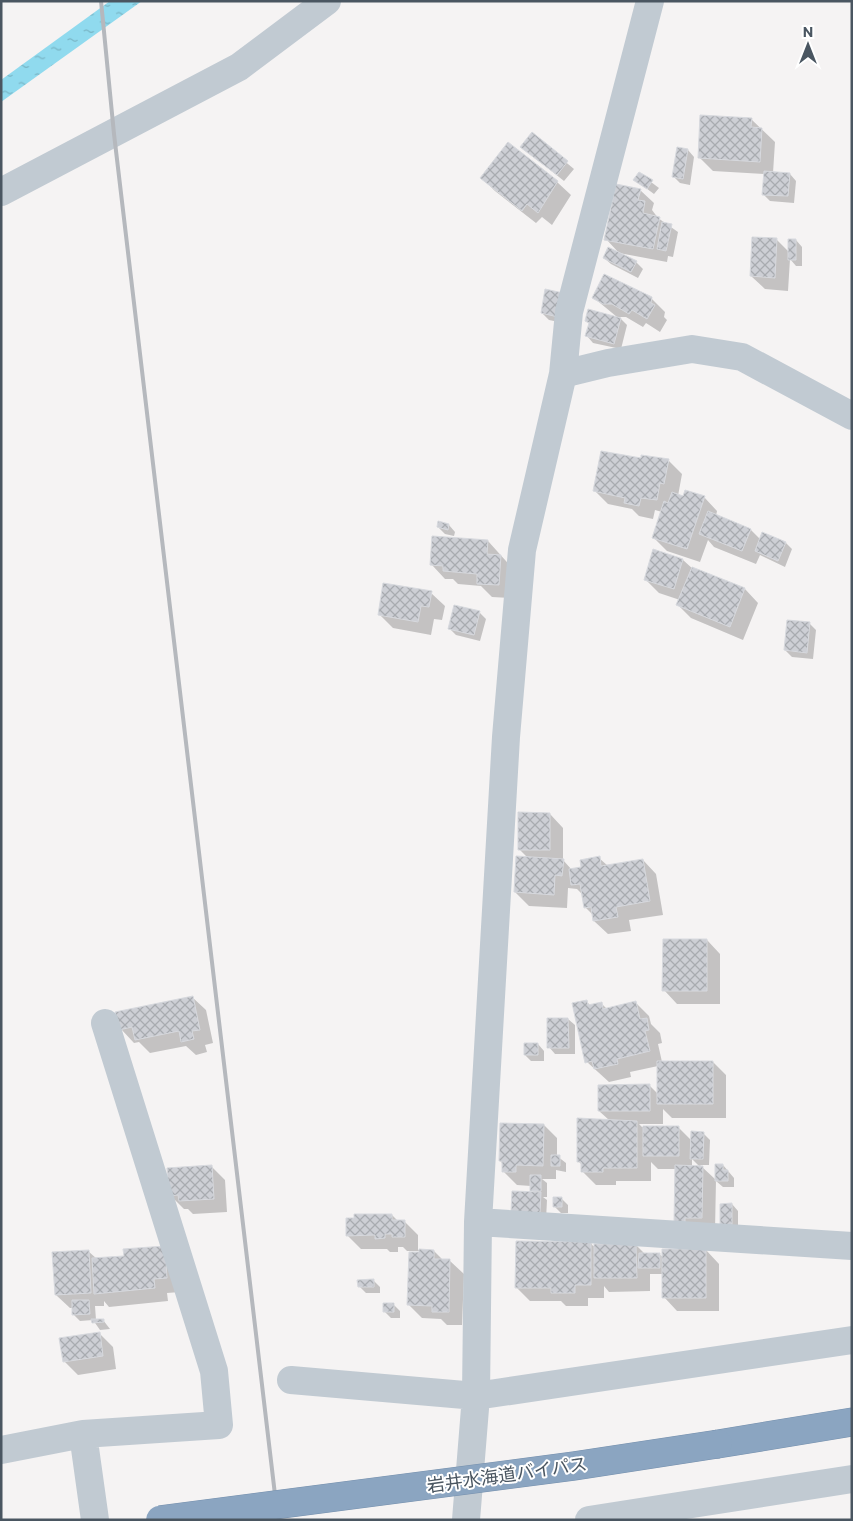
<svg xmlns="http://www.w3.org/2000/svg" width="853" height="1521" viewBox="0 0 853 1521" font-family="Commissioner,'Noto Sans JP',sans-serif">
<defs>
<pattern id="water-ripples" width="26" height="14" patternUnits="userSpaceOnUse" patternTransform="scale(1.25)"><rect width="26" height="14" fill="#90daee"/><path d="M2 4q2-2 4 0t4 0M15 11q2-2 4 0t4 0" fill="none" stroke="#78b4c4"/></pattern>
<pattern id="building-cross-hatch" width="8" height="8" patternUnits="userSpaceOnUse" patternTransform="scale(1.25)"><rect width="8" height="8" fill="#cdcfd5"/><path d="M0 0l8 8M0 8l8-8" fill="none" stroke="#a8abb0"/></pattern>
</defs>
<rect width="100%" height="100%" fill="#f5f3f3"/>
<path fill="url(#water-ripples)" d="M110,1H142L1,102V80Z"/>
<path fill="#0003" fill-rule="evenodd" d="M751,119L775,142L773,173L790,174L796,181L794,203L770,201L763,194L765,174L713,171L699,157Z
M532,134L574,169L564,181L529,153Z
M688,150L694,157L690,185L680,183L674,177Z
M639,173L659,188L654,194L635,180Z
M482,178L557,182L571,195L552,225L542,217L536,223L495,191Z
M640,190L654,203L652,210L658,218L678,232L673,257L668,256L667,262L619,253L606,239Z
M776,239L789,252L796,240L802,247V266H796L790,259L788,291L765,289L751,276Z
M604,258L636,262L643,269L638,278L611,264Z
M563,294L564,323L549,320L542,313Z
M594,298H651L665,312L664,317L667,320L660,332L646,323L643,327L626,317H619L627,325L621,349L593,343L587,336L617,317Z
M642,460L669,461L682,474L678,496L704,497L717,511L716,516L751,530L761,540L786,543L792,549L785,567L760,555L756,564L714,547L708,540L700,562L667,551L653,537L662,512L655,510L653,519L639,516L632,509L608,504L595,491Z
M449,525L455,532L454,536L445,534L438,527Z
M488,541L514,570L512,598L492,597L481,586L458,584L453,579H445L432,565Z
M654,551L683,560L693,569L745,589L758,603L743,640L691,618L678,605L680,600L659,593L646,580Z
M431,593L445,606L442,620L434,619L431,635L393,628L379,614Z
M480,613L486,619L480,641L456,635L450,629Z
M809,623L816,630L813,659L792,657L785,650Z
M550,814L563,828V860L572,870L583,868L599,858L608,866L643,860L656,874L663,915L629,920L631,931L608,934L594,921L593,915L585,907L584,896L577,889L568,888L567,908L529,906L515,892L528,858L519,849Z
M707,940L720,954V1004H677L664,990Z
M192,997L206,1010L213,1043L205,1045L207,1052L196,1055L186,1046L150,1053L139,1042L134,1043L121,1029Z
M586,1001L591,1006L601,1003L607,1009L636,1003L649,1016L651,1024L660,1033L662,1043L658,1044L662,1062H713L726,1075V1118H672L663,1109V1124H639L642,1127H678L692,1141L703,1133L710,1140L709,1165H700L716,1180L715,1231L676,1223V1169H658L651,1162V1181H616V1185H596L582,1171V1165L578,1161L609,1120L599,1111L650,1086L658,1094V1066L630,1072L631,1077L609,1082L587,1062ZM692,1159L700,1167H692Z
M568,1019L575,1025V1054H555L549,1047Z
M538,1044L544,1051V1061H531L525,1055Z
M544,1125L557,1138V1156L566,1163V1172L556,1170V1179H542L547,1183V1197H543L547,1200L546,1220H519L534,1193L531,1186L517,1185L503,1171V1164L500,1161Z
M723,1165L734,1178V1187H723L716,1181Z
M211,1166L225,1180L227,1212L193,1214L188,1209H184L170,1195Z
M562,1199L568,1205V1213H561L554,1206Z
M732,1204L738,1211V1233H728Z
M392,1215L398,1221H404L418,1235V1250L434,1251L443,1260L450,1261L464,1274L462,1325H447L441,1319L422,1318L408,1304L420,1251H407L403,1247H398V1252H390L387,1249H361L347,1235Z
M591,1243L593,1246L636,1245L645,1254H659L664,1258L706,1250L719,1264V1311H677L664,1297V1274H650V1291L609,1292L604,1286V1298H588V1306H566L561,1301H530L516,1287Z
M164,1247L180,1292L167,1293L168,1301L109,1307L104,1301V1306H95L96,1320H103L110,1329L100,1330L93,1320L80,1321L73,1314V1308H70L56,1295L88,1251L97,1259L125,1258Z
M374,1281L380,1287V1293H366L359,1286Z
M393,1304L400,1311V1318H391L384,1311Z
M100,1334L113,1347L116,1369L78,1375L64,1361Z"/>
<path fill="url(#building-cross-hatch)" stroke="#d7d9de" d="M700,115L752,118L751,127L762,128L760,162L698,158Z
M532,132L568,161L557,175L520,147Z
M508,142L558,181L538,213L527,204L522,211L480,178Z
M677,147L688,149L683,179L672,177Z
M764,171L790,173L788,196L762,195Z
M639,172L653,180L647,189L633,180Z
M616,184L641,189L638,200L645,201L643,213L660,217L653,249L604,240Z
M662,222L672,224L666,251L657,249Z
M752,237L777,238L775,278L750,276Z
M788,239H796V260H788Z
M608,247L637,261L631,272L603,258Z
M604,274L652,297L651,303L655,305L647,319L632,310L629,314L612,304H603L592,298Z
M545,289L563,293L558,317L541,313Z
M588,309L621,318L614,344L585,336L589,323L585,321Z
M601,451L641,458V455L669,459L664,484L660,483L657,500L641,498L639,506L624,503L625,498L593,491Z
M685,490L705,496L687,549L652,538L664,501L668,503L672,492L683,496Z
M708,511L751,529L742,551L699,534Z
M438,521L449,524L448,530L437,527Z
M762,532L786,542L778,561L755,551Z
M432,536L488,540L487,554L501,555L499,585L477,584V574L443,571V566L430,565Z
M653,549L683,559L674,589L644,580Z
M692,567L745,588L730,627L676,605Z
M383,583L432,591L429,607L421,606L418,622L378,615Z
M454,605L480,611L474,635L448,629Z
M787,620L810,622L807,653L784,650Z
M518,812L550,813V850H518Z
M516,856L564,859L562,876L555,875L554,895L514,892Z
M600,856L601,866L643,859L650,901L616,907L618,917L593,921L591,907L584,908L580,884L571,885L569,869L581,867L580,860Z
M663,939H707V991H662Z
M193,996L200,1030L192,1031L194,1039L181,1042L179,1031L135,1040L132,1027L119,1030L115,1012Z
M587,1000L588,1005L602,1002L603,1009L636,1001L640,1019L647,1018L649,1030L645,1031L650,1051L617,1059L618,1064L594,1069L592,1061L585,1063L572,1003Z
M547,1018H568L569,1048H547Z
M524,1043H538V1055H524Z
M657,1061H713V1104H657Z
M650,1084V1111H598V1085Z
M577,1118L637,1121V1168H603V1172H581V1162H577Z
M500,1123L544,1124L543,1166L516,1165V1172H502V1161H499Z
M643,1126H679V1156H643Z
M691,1131L704,1132L703,1159H690Z
M551,1155H560V1166H551Z
M715,1164H723V1170H728V1181H715Z
M212,1165L214,1199L179,1201L178,1195L169,1196L167,1168Z
M675,1165L703,1166L702,1218H685V1224H674Z
M530,1175H541V1191H530Z
M512,1191L541,1192L540,1214L511,1213Z
M553,1197H562V1207H553Z
M732,1203V1227H720V1204Z
M354,1214H392V1220H405V1237H392V1234H385V1238L375,1239V1235L346,1236V1218H354Z
M516,1241L591,1242V1285H575V1293H551V1288H515Z
M594,1244H636L637,1278H594Z
M165,1246L167,1278L154,1279L155,1288L94,1294L92,1258L124,1256L123,1249Z
M419,1249L434,1250V1259H450L449,1312H432V1306L407,1305L409,1252H419Z
M662,1249H706V1298H662Z
M89,1250L91,1293L55,1295L52,1252Z
M639,1253H660V1268H638Z
M374,1279V1287H358L357,1280Z
M72,1300H89L90,1314L72,1315Z
M383,1303H394V1312H383Z
M91,1319H104V1322L92,1323Z
M100,1332L103,1356L63,1362L59,1338Z"/>
<g fill="none" stroke-linecap="round" stroke-linejoin="round">
<defs>
<path id="highway" d="M718,1444L852,1422"/>
</defs>
<use href="#highway" stroke="#7690ad" stroke-width="29"/>
<path stroke="#c1cad2" stroke-width="28" d="M1,192L239,67L327,1
M563,374L608,363L692,349L742,357L852,416
M478,1222L852,1246
M291,1380L476,1396L852,1340
M83,1434L219,1425L214,1371L105,1023
M1,1450L83,1434L95,1520
M466,1520L476,1396L478,1222L506,737L522,550L563,374L569,312L650,1
M589,1520L852,1479"/>
<use href="#highway" stroke="#8ba5c1" stroke-width="28"/>
<path stroke="#b5b8bd" stroke-width="4" d="M101,1L114,134L278,1520"/>
<defs>
<path id="highway-bridge" d="M160,1520L574,1466L718,1444"/>
</defs>
<use href="#highway-bridge" stroke="#7690ad" stroke-width="29" stroke-linecap="butt"/>
<use href="#highway-bridge" stroke="#8ba5c1" stroke-width="28"/>
</g>
<g text-anchor="middle" stroke-width="4" stroke-linejoin="round" paint-order="stroke">
<g font-size="18" fill="#4a5661" stroke="#fff">
<text transform="translate(507 1475) rotate(-8)" y="6">岩井水海道バイパス</text>
</g>
</g>
<rect width="853" height="1521" fill="none" stroke="#4a5661" stroke-width="5"/>
<g transform="translate(808 45)" stroke="#ffffff" stroke-width="4" paint-order="stroke">
<path d="M0-4L9 19L0 12L-9 19Z" fill="#4a5661"/>
<text y="-8" font-size="14" font-weight="bold" text-anchor="middle" fill="#4a5661">N</text>
</g>
</svg>
